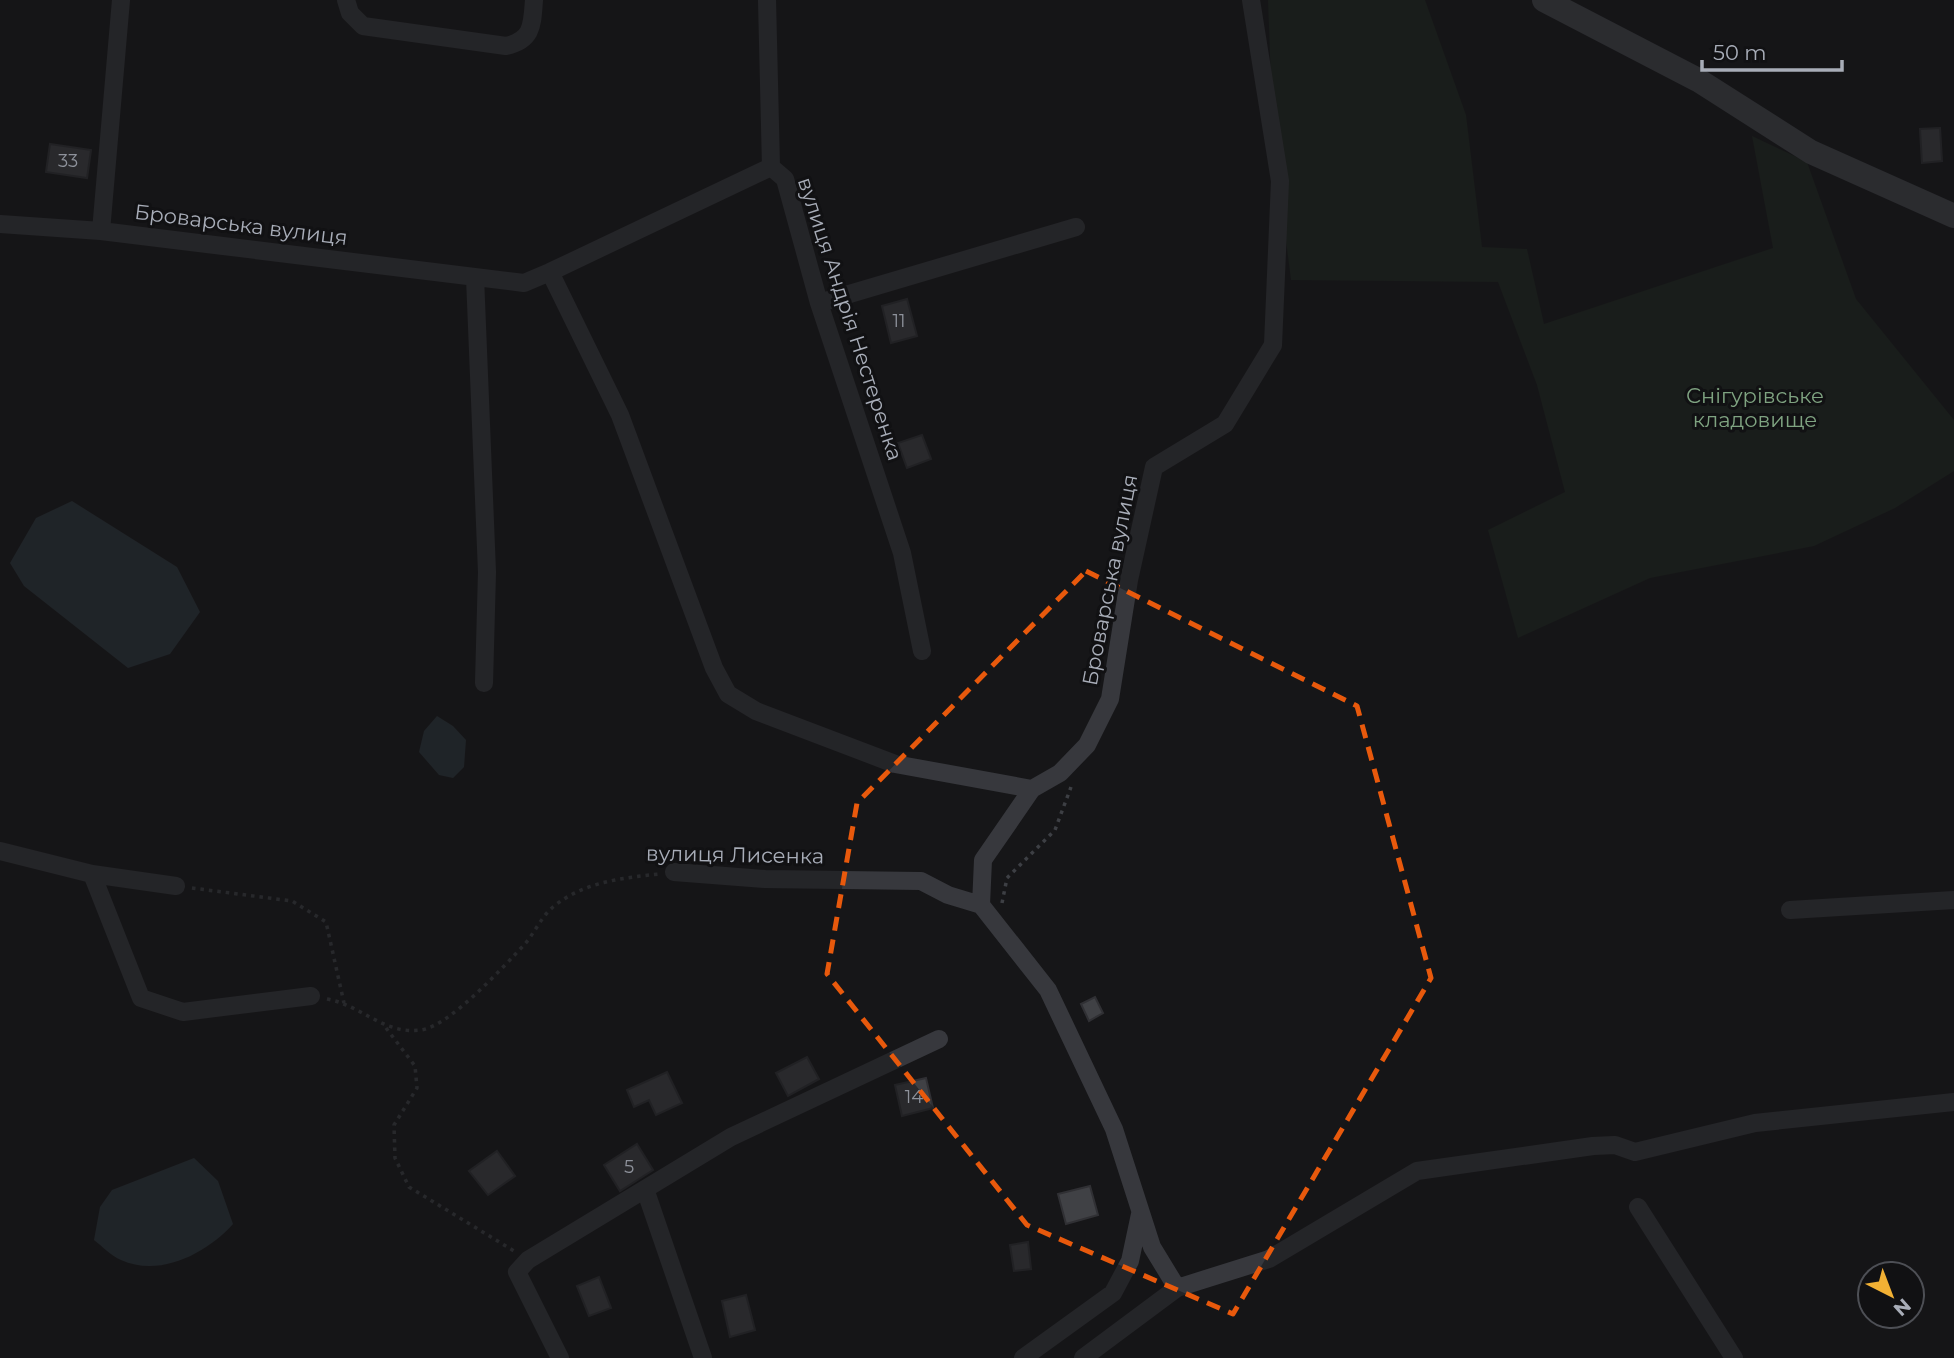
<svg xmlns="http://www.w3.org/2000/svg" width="1954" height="1358" viewBox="0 0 1954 1358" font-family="Montserrat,sans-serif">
<rect width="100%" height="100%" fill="#161618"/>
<path fill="#1e261f" d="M1268,0H1425L1466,115L1482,247L1527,249L1544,324L1773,248L1752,136L1807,162L1856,299L1954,420V471L1895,508L1814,546L1650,578L1518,638L1488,530L1565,492L1537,385L1498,282L1291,280L1273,138Z"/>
<path fill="#2c353c" d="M72,501L177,567L200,612L170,654L128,668L24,586L10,563L36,518Z
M437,716L453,726L466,740L464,767L453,778L439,775L419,752L424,731Z
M194,1158L218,1181L233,1224C207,1253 160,1278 121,1260C111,1256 102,1246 94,1240L100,1207L112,1190Z"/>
<path fill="#404145" stroke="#303034" stroke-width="2" d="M1940,128L1942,161L1922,163L1920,129Z
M50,144L91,150L87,178L46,172Z
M907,299L917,336L891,343L882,306Z
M922,435L931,459L907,468L898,443Z
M1095,997L1103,1013L1089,1021L1081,1004Z
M807,1057L819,1079L788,1096L776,1073Z
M667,1072L682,1103L656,1115L649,1100L634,1107L627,1090Z
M926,1078L933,1108L902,1116L895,1085Z
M637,1144L653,1170L620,1191L604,1165Z
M497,1151L515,1176L488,1195L469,1171Z
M1090,1186L1098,1215L1066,1224L1058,1194Z
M1028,1242L1031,1269L1014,1271L1010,1245Z
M599,1277L611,1308L589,1316L577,1286Z
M746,1295L755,1330L730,1337L722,1301Z"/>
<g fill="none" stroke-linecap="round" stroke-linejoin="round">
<path stroke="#3d3f44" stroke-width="3.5" stroke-dasharray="3.5 5" stroke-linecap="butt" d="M192,888L292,901L326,922L344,1003
M1002,903L1007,878L1055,830L1071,787
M327,999C361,1005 384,1035 421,1030C450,1026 503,967 524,945C534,934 541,917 553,907C583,882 622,878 659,874
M386,1028L415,1066L417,1088L394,1125L395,1158L409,1187L514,1251"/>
<path stroke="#37383d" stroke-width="18" d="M346,0L350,13L363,26L506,46C533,40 532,25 534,0
M767,0L771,167L785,179L819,303L902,553L922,651
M0,224L101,231L524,283L550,272L620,415L714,668L728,694L756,711L895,764L1032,789L1060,773L1087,745L1110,699L1129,580L1154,467L1225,424L1273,345L1280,181L1251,0
M101,231L121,0
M550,272L771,167
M475,277L487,572L484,683
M819,303L1076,227
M1032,789L983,860L981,905L1048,990L1114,1129L1152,1247L1177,1288
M0,851L92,874L141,998L183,1012L311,996
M674,872L765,879L921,881L948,895L981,905
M92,874L176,886
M1790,910L1954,900
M645,1189L703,1358
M1638,1207L1734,1358
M560,1358L517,1272L528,1260L731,1137L939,1039
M1023,1358L1113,1293L1130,1261L1140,1214
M1083,1358L1177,1288L1269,1259L1417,1171L1593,1146L1615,1145L1635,1152L1755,1123L1954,1102"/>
<path stroke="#45474d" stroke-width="24" d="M1544,0L1698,80L1811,152L1954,216"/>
</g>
<path d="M0 0H1954V1358H0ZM1086,571L1357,706L1431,978L1233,1314L1027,1225L827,974L857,803Z" fill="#161618" fill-opacity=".55" fill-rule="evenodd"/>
<path fill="none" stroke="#e8590c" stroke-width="5" stroke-dasharray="14 9" stroke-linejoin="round" d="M1086,571L1357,706L1431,978L1233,1314L1027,1225L827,974L857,803Z"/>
<g text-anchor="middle" stroke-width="6" stroke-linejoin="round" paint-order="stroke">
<g font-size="18" fill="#8e929b">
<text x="68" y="167">33</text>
<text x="899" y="327">11</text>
<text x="914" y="1103">14</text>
<text x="629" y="1173">5</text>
</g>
<g font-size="21" fill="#a8adb8" stroke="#111113">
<text transform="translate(241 225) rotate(7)" y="7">Броварська вулиця</text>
<text transform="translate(850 319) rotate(72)" y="7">вулиця Андрія Нестеренка</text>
<text transform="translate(1110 580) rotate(-79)" y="7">Броварська вулиця</text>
<text transform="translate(735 855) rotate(1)" y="7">вулиця Лисенка</text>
</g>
<g font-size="21" fill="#7fa381" stroke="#111113">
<text x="1755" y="403">Снігурівське<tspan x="1755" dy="24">кладовище</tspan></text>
</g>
</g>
<g transform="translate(1891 1295) rotate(138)"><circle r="33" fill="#111113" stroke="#4d4f55" stroke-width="2"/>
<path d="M0-5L12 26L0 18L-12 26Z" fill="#f2b134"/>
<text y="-10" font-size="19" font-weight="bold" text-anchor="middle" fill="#a8adb8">N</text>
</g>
<path d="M1702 60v10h140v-10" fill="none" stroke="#a8adb8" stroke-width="3.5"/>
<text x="1713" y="60" font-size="21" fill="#a8adb8" stroke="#111113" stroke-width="5" paint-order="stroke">50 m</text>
</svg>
